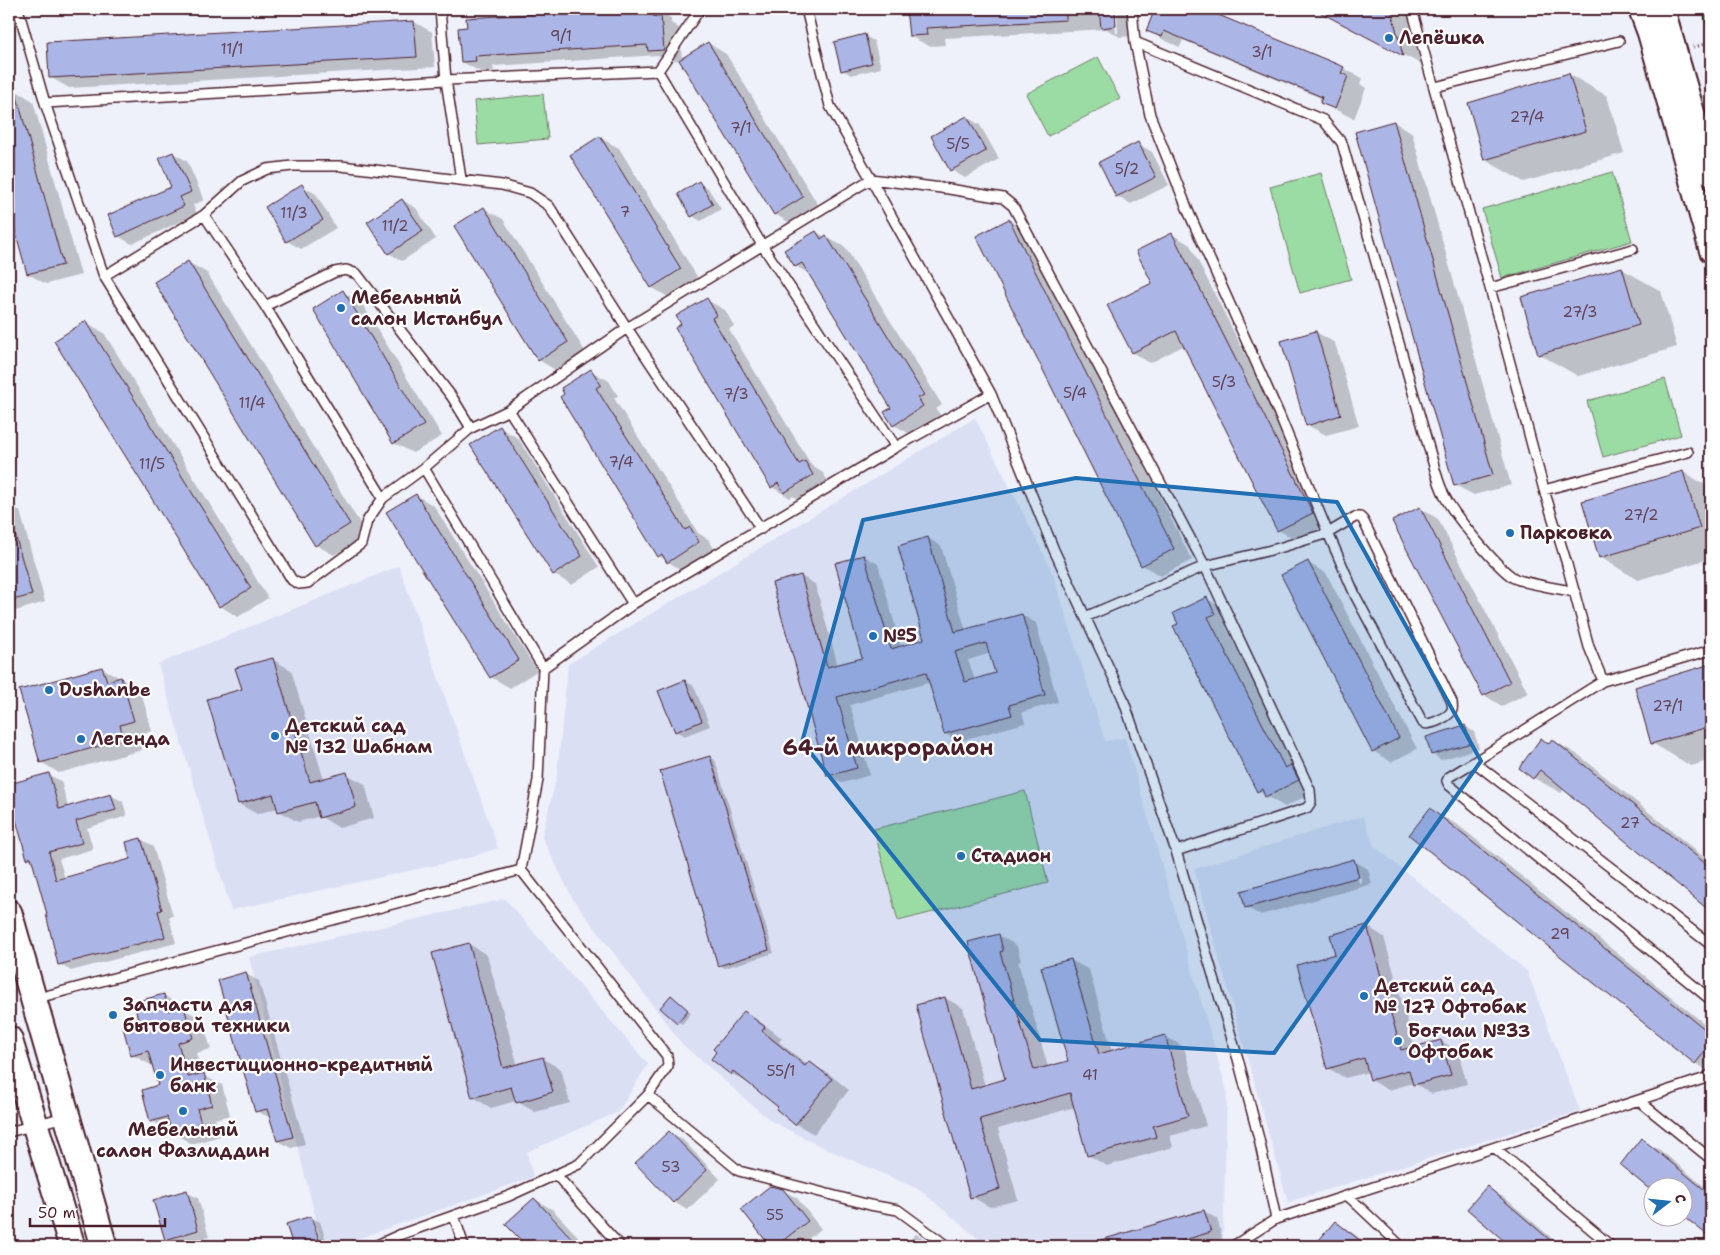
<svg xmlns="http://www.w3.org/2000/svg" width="1720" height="1255" viewBox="0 0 1720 1255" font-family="'Shantell Sans',sans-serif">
<rect width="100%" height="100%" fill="#eef0fa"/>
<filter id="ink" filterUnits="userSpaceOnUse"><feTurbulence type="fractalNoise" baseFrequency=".02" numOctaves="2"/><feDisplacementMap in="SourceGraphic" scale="10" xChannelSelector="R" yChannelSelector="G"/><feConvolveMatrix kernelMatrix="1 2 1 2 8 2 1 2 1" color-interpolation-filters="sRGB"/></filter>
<g filter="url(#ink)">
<path fill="#dadff4" d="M975,418L1052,571L1105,741L1125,738L1227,1091L1223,1236L1202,1246H987L920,1190L818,1145L771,1121L682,1044L573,899L542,837L557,775L568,664Z
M399,566L498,848L468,858L231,910L158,664Z
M1363,816L1374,846L1527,971L1580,1111L1288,1202L1194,869Z
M505,899L648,1064L618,1112L527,1152L533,1177L337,1246H323L249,957Z"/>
<path fill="#9bdba4" stroke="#727d68" d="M1702,9H1711V41Z
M1098,57L1120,99L1048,136L1026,94Z
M543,94L548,139L478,145L474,101Z
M1612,172L1632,241L1502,278L1482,209Z
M1321,173L1351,279L1300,293L1270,187Z
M1665,379L1681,435L1603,457L1587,401Z
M1025,791L1048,883L898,921L874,829Z"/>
<path fill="#0003" fill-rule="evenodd" d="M630,9H655L671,18V23L679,28L682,59L708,43L726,54L820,208L793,225L775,214L681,60L667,61L658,55L493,66L494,71L481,72L462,62L468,28V20Z
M908,9H1114L1116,33H1118L1117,9H1133L1134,36L1120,37L1106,29L944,38L945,45L929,46L910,36Z
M1156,9H1201L1343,68L1362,78L1360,84L1366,88L1354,119L1321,102L1323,99L1183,40L1180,47L1166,41L1148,31Z
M1324,9H1408L1410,26L1421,64L1343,24L1325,14Z
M414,22L432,32L435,67L69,88L50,77Z
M865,36L874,41L881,68L851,75L843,70Z
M1569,74L1607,96L1624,153L1524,182L1485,160Z
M15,90L33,101L81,275L46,284L28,274L9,203V92Z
M967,117L980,125L999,159L965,178L951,170Z
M1394,122L1412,133L1511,485L1474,495L1455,485Z
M600,138L619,148L699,280L670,298L651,287Z
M1138,144L1152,152L1169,185L1131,204L1117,196Z
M173,153L187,161L204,200L193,205L197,214L132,244L118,236L173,187Z
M699,183L708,188L721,209L701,221L692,216Z
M302,186L316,194L336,228L301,249L287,241Z
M402,200L416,208L436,239L402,261L389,253Z
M484,209L503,219L586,353L557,371L539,360Z
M1009,221L1027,231L1192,560L1161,576L1142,565Z
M816,232L845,247L942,405L936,409L941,416L912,435L894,425L892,408L811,275L796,266Z
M1172,234L1190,245L1330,523L1296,540L1278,530L1185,345L1150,363L1133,353L1154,283Z
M188,262L207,273L367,535L334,555L316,545Z
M1622,269L1661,291L1677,347L1578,376L1539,354Z
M343,292L361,302L442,436L413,453L394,443Z
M707,300L725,310L734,326L729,329L812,466L823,473L831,486L804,502L793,496L790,498L772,487L677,328Z
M86,322L104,333L268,598L238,617L220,606Z
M1316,332L1335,343L1359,426L1326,435L1307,425Z
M591,371L609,381L618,396L614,398L698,533L708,539L717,553L686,573L659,556L561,397Z
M500,428L518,438L599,567L572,585L553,574Z
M1683,472L1711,488V558L1638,580L1600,557Z
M416,495L434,506L537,671L510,688L491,677L388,513Z
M9,505L20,511L45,602L9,613Z
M1420,508L1438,519L1528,693L1502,706L1484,695Z
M928,538L941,546L966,631L1022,615L1036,623L1058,702L1022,712L1025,723L959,741L945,734L931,682L850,705L870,775L842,783L828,775L801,576L815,584L838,666L864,658V556L878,564L901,647L926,640ZM991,653L997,674L975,680L968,660Z
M1308,563L1326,573L1417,749L1391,762L1373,751Z
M1207,599L1225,609L1232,625L1226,627L1298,770L1310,777L1316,791L1285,807L1258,791L1179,624Z
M272,659L291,670L324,780L346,774L365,784L374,818L339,828L320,816L298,822L279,811L278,808L257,814L239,804L243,690Z
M1711,665V760L1691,766L1652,743L1636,687Z
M102,668L140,689L152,731L138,735L142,750L59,773L41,762Z
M685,681L694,686L710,726L684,736L676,731Z
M1465,726L1474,732L1479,748L1441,760L1432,754Z
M1542,740L1549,744L1553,740L1580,756L1711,863V911L1564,789L1561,793L1534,778L1521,768Z
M710,757L715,760L774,953L725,968L719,965Z
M49,775L61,781L68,807L111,795L123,802L127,816L87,828L93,849L59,859L65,879L132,859L141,839L153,846L173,916L169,917L176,943L71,971L59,964L49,915L34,861L28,858L9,794V786Z
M1430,810L1458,825L1711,1029V1072L1695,1063Z
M1354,861L1368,869L1372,884L1260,915L1246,907ZM1356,870H1358L1362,882L1359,883Z
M1367,926L1384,937L1415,1048L1441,1041L1458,1051L1467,1084L1432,1094L1414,1083L1388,1090L1371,1080L1369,1072L1345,1078L1328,1068L1337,955Z
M998,935L1017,946L1021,961L1018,962L1048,1067L1069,1061L1071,960L1089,970L1112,1051L1165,1036L1184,1047L1206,1126L1170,1136L1173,1147L1107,1166L1088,1155L1075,1107L998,1129L1018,1200L990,1207L972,1197L945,998L963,1008L985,1086L1007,1080Z
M469,944L487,955L518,1066L543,1059L561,1069L570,1103L535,1112L516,1101L491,1108L473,1097Z
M246,974L259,981L305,1144L291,1148L278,1141L271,1118L256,1111Z
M163,995L182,1006L183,1009L202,1019L211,1049L196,1053L202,1075L222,1085L230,1115L215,1119L220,1136L192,1144L173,1133V1131H170L152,1121L160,1086L153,1065H151L132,1055L140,1020Z
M675,999L691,1013L682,1024L678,1022Z
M744,1012L762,1023L782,1038L779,1042L808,1065L809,1063L828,1073L849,1090L814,1134L796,1124L778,1109L779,1107L750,1084L732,1074Z
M669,1132L683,1140L720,1179L687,1210L674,1202Z
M1641,1140L1660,1150L1711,1192V1236L1682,1213V1188H1652V1189L1622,1164Z
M1487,1188L1505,1198L1561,1246H1512L1469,1209Z
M782,1190L797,1198L821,1229L799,1246H772L743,1209Z
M186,1192L198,1198L209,1237L197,1240L199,1246H167L154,1201Z
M535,1199L553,1210L587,1246H528L507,1224Z
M1204,1211L1217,1219L1223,1240L1202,1246H1080Z
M311,1217L320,1222L328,1246H294L287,1224Z
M1335,1222L1353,1233L1370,1246H1316Z
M916,1234L935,1245L936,1246H903Z"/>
<path fill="#acb6e6" stroke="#4a1f2b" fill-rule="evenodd" d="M612,9H653L654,17L661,16L664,50L648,51L647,45L475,56L476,61L461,62L458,28L467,27L466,18Z
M906,9H1066V20L926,28L927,35L909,36Z
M1099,9H1115L1116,26L1101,28Z
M1155,9H1204L1344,67L1341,73L1348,76L1335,109L1320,103L1322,97L1164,31L1162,37L1146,31Z
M1314,9H1391L1403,56L1346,26Z
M414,21L417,57L49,78L47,42Z
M865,34L872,63L841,71L834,42Z
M708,42L803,197L774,215L679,60Z
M1569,73L1586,131L1484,160L1468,103Z
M9,82H13L63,265L27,274L9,208Z
M967,116L986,151L950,171L931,136Z
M1394,121L1493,475L1454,486L1355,132Z
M600,136L681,269L651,288L570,155Z
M1138,142L1156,177L1116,197L1099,162Z
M173,152L191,192L180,197L184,206L117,237L108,215L171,187L159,158Z
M699,181L713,204L691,217L678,194Z
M302,184L323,220L286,242L265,207Z
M402,199L423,231L388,254L367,222Z
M484,207L568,342L538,361L454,226Z
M1009,219L1174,549L1141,566L976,236Z
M816,231L821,239L826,235L924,395L918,398L923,406L893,426L884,412L891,408L802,263L795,267L784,250Z
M1172,233L1313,513L1277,531L1176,331L1132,353L1107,305L1152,283L1136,251Z
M188,261L350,524L315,546L154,282Z
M1622,267L1639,325L1538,355L1521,297Z
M343,290L424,425L393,444L313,309Z
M707,298L717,315L712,318L799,464L805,461L813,475L784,493L778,483L771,488L675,328L681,324L676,316Z
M86,321L251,588L219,607L54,341Z
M1316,331L1341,415L1306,426L1281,341Z
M591,369L601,385L596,388L685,530L690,527L699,542L667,563L662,554L658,557L560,397L564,394L561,388Z
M500,426L582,556L553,575L470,445Z
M1683,471L1700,528L1599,558L1582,501Z
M416,494L519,660L490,678L386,512Z
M1420,507L1510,682L1483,696L1392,521Z
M9,527H13L32,595L9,601Z
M928,537L955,632L1022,614L1045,695L1009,705L1012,715L944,734L926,672L837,697L857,768L827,776L772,583L801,575L827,667L862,658L835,563L864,555L891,649L924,639L898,546ZM986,643L995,673L965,682L955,652Z
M1308,561L1399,738L1372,752L1281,575Z
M1207,597L1215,614L1208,617L1285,768L1291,765L1299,780L1265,797L1262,789L1257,792L1173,626L1178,624L1173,613Z
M273,658L310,782L347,772L356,807L319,818L315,802L278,812L273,794L238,804L207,699L242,689L235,668Z
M1711,664V726L1651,744L1635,687Z
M102,667L107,681L121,677L134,721L120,725L124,739L40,763L19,690Z
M685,680L702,721L675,732L658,691Z
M1465,725L1471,743L1431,755L1426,737Z
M1541,738L1548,744L1552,739L1711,868V912L1540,770L1533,779L1519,768Z
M710,756L769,950L718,966L660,771Z
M49,773L59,809L111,794L116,810L76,821L82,843L49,852L56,880L130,859L126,842L141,838L162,910L158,911L165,937L58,965L46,914H47L31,857L27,859L9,795V784Z
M1430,808L1711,1034V1044L1695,1064L1409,835Z
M1354,859L1359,877L1245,908L1241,891Z
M1367,925L1401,1050L1441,1040L1451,1075L1413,1085L1409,1070L1370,1080L1364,1058L1327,1069L1297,965L1335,954L1330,935Z
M999,934L1003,951L1000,952L1034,1070L1068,1061L1041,967L1071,959L1099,1054L1165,1035L1188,1116L1153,1126L1156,1137L1087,1156L1070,1093L980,1119L1000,1189L970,1198L916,1005L945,997L971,1089L1005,1079L968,942Z
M469,943L503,1068L543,1057L553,1092L516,1103L511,1087L472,1098L432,953Z
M246,972L293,1137L277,1141L267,1109L255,1112L218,980Z
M164,994L169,1011L184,1007L193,1038L178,1043L188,1077L204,1073L212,1105L197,1109L202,1126L172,1134L167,1117L150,1122L142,1090L158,1085L148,1051L131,1056L122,1024L138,1020L134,1002Z
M671,995L688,1010L677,1023L660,1008Z
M744,1011L765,1027L762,1031L805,1066L809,1061L832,1079L795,1125L776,1109L778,1107L733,1071L731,1075L711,1059L716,1052L713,1049Z
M669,1131L707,1170L673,1203L635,1163Z
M1641,1138L1711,1195V1238L1682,1215V1188H1648L1620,1165Z
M770,1186L783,1189L808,1221L776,1246H770L741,1209Z
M1487,1186L1557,1246H1510L1467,1209Z
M187,1190L198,1230L165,1240L153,1200Z
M534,1198L579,1246H527L505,1224Z
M1204,1210L1211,1232L1165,1246H1095L1094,1242Z
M311,1216L321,1246H293L286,1224Z
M1335,1221L1367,1246H1314Z"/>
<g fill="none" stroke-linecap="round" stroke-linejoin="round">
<defs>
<path id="service" d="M18,9L45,103L446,80L658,71L700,9
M440,9L446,80L461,179
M806,9L830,106L991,394L1054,550L1122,696L1176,851L1238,1059L1259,1139L1276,1219L1233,1246
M1412,9L1490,288L1544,490L1566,561L1589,647L1603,681
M1135,42L1323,120L1342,143L1436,473C1438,480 1441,488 1444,495C1453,514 1497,568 1514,578C1522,583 1562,589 1575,592
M658,71L762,245L896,447
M1435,87L1619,41
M45,103L104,276L292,580L299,584L308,583L361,544L367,521L383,498L424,468L471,428L509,410L627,328L871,179L949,189L1003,198L1013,206L1205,566L1310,790L1311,802L1307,808L1176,851
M204,215L265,306L383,498
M104,276L204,215L242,181L267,169L292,166H341L502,185L530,193L549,206L627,328L761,529
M1490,288L1633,249
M265,306L335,272L346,270L357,274L452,397L471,428
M509,410L633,604
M424,468L543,668
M1544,490L1688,452
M1085,617L1205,566L1279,548L1328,533L1355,517H1360L1363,520L1452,702C1452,704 1453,708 1452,710C1449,717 1430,726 1423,723L1356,597L1328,533L1279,414L1189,213L1150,115L1135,42L1132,9
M1711,650L1603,681L1474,762L1711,945
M1474,762L1449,777L1447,781L1449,785L1711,1000
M521,870L667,1056L668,1066L648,1095L739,1171L870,1205L898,1210L947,1246
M34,999L521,870L538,780L543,668L633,604L896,447L991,394
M1639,1101L1711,1159
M9,1132L64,1117
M1495,1148L1611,1246
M558,1177L620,1246
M1348,1196L1401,1246
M454,1216L464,1246
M1276,1219L1706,1078L1711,1074
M375,1246L399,1235L509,1196L579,1164L648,1095"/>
<path id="tertiary" d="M1640,9L1649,33L1711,251
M1663,9L1711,174"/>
<path id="secondary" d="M9,913L104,1246
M9,1039L72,1246"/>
</defs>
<use href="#service" stroke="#4a1f2b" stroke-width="12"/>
<use href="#tertiary" stroke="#4a1f2b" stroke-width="26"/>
<use href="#secondary" stroke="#4a1f2b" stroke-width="29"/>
<path stroke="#4a1f2b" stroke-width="3" stroke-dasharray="1 4" stroke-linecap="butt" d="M1693,47L1711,43"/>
<use href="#service" stroke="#fff" stroke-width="9"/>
<use href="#tertiary" stroke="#fff" stroke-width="22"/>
<use href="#secondary" stroke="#fff" stroke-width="25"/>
</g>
</g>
<path fill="#1f6fb2" fill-opacity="0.2" stroke="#1f6fb2" stroke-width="4" stroke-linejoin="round" d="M1076,478L1337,502L1481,761L1274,1053L1040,1040L802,742L863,520Z"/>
<g fill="#1f6fb2" stroke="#fff" stroke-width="2">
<circle cx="1389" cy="38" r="5"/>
<circle cx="341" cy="308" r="5"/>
<circle cx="1510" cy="533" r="5"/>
<circle cx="873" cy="636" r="5"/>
<circle cx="49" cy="690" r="5"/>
<circle cx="275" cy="736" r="5"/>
<circle cx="81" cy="739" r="5"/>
<circle cx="961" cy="856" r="5"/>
<circle cx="1364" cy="996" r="5"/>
<circle cx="113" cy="1015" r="5"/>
<circle cx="1398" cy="1041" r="5"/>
<circle cx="160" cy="1075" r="5"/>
<circle cx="183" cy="1111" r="5"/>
</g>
<g text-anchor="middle" stroke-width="4.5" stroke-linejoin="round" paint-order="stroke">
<g font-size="15" fill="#62455a">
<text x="561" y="41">9/1</text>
<text x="232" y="54">11/1</text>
<text x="1262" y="57">3/1</text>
<text x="1527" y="122">27/4</text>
<text x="741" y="133">7/1</text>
<text x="958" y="149">5/5</text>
<text x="1127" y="174">5/2</text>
<text x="625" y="217">7</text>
<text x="294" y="218">11/3</text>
<text x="395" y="231">11/2</text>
<text x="1580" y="317">27/3</text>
<text x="1224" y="387">5/3</text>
<text x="1075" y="398">5/4</text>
<text x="736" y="399">7/3</text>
<text x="252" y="408">11/4</text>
<text x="621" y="467">7/4</text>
<text x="152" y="469">11/5</text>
<text x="1641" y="520">27/2</text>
<text x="1668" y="711">27/1</text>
<text x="1630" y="828">27</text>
<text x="1560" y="939">29</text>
<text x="781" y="1076">55/1</text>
<text x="1090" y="1080">41</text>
<text x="671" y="1172">53</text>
<text x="775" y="1220">55</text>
</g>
<g font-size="18" font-weight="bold" fill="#4a1f2b" stroke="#fff" text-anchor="start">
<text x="1399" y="44">Лепёшка</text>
<text x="351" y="304">Мебельный<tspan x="351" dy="21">салон Истанбул</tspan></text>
<text x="1520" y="539">Парковка</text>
<text x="883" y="642">№5</text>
<text x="59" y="696">Dushanbe</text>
<text x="285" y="732">Детский сад<tspan x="285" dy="21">№ 132 Шабнам</tspan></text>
<text x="91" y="745">Легенда</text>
<text x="971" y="862">Стадион</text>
<text x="1374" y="992">Детский сад<tspan x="1374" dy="21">№ 127 Офтобак</tspan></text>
<text x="123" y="1011">Запчасти для<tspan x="123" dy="21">бытовой техники</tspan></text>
<text x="1408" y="1037">Боғчаи №33<tspan x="1408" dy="21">Офтобак</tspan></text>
<text x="170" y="1071">Инвестиционно-кредитный<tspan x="170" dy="21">банк</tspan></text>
<text x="183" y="1136" text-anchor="middle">Мебельный<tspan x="183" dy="21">салон Фазлиддин</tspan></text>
</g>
<g font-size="22" font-weight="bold" fill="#4a1f2b" stroke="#fff">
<text x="888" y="755">64-й микрорайон</text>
</g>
</g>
<rect width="1720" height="1255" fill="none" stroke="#fff" stroke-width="30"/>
<rect x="15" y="15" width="1690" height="1225" fill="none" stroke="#4a1f2b" stroke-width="2" filter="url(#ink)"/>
<g transform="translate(1668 1202) rotate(74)"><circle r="24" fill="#ffffff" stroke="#b7a5aa"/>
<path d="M0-4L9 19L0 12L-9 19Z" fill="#1f6fb2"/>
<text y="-8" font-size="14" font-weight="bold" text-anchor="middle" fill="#4a1f2b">С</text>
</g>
<path d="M30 1218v8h135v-8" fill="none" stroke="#4a1f2b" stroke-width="2.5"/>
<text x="38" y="1218" font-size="15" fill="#4a1f2b" stroke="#ffffff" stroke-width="4" paint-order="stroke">50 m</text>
</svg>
